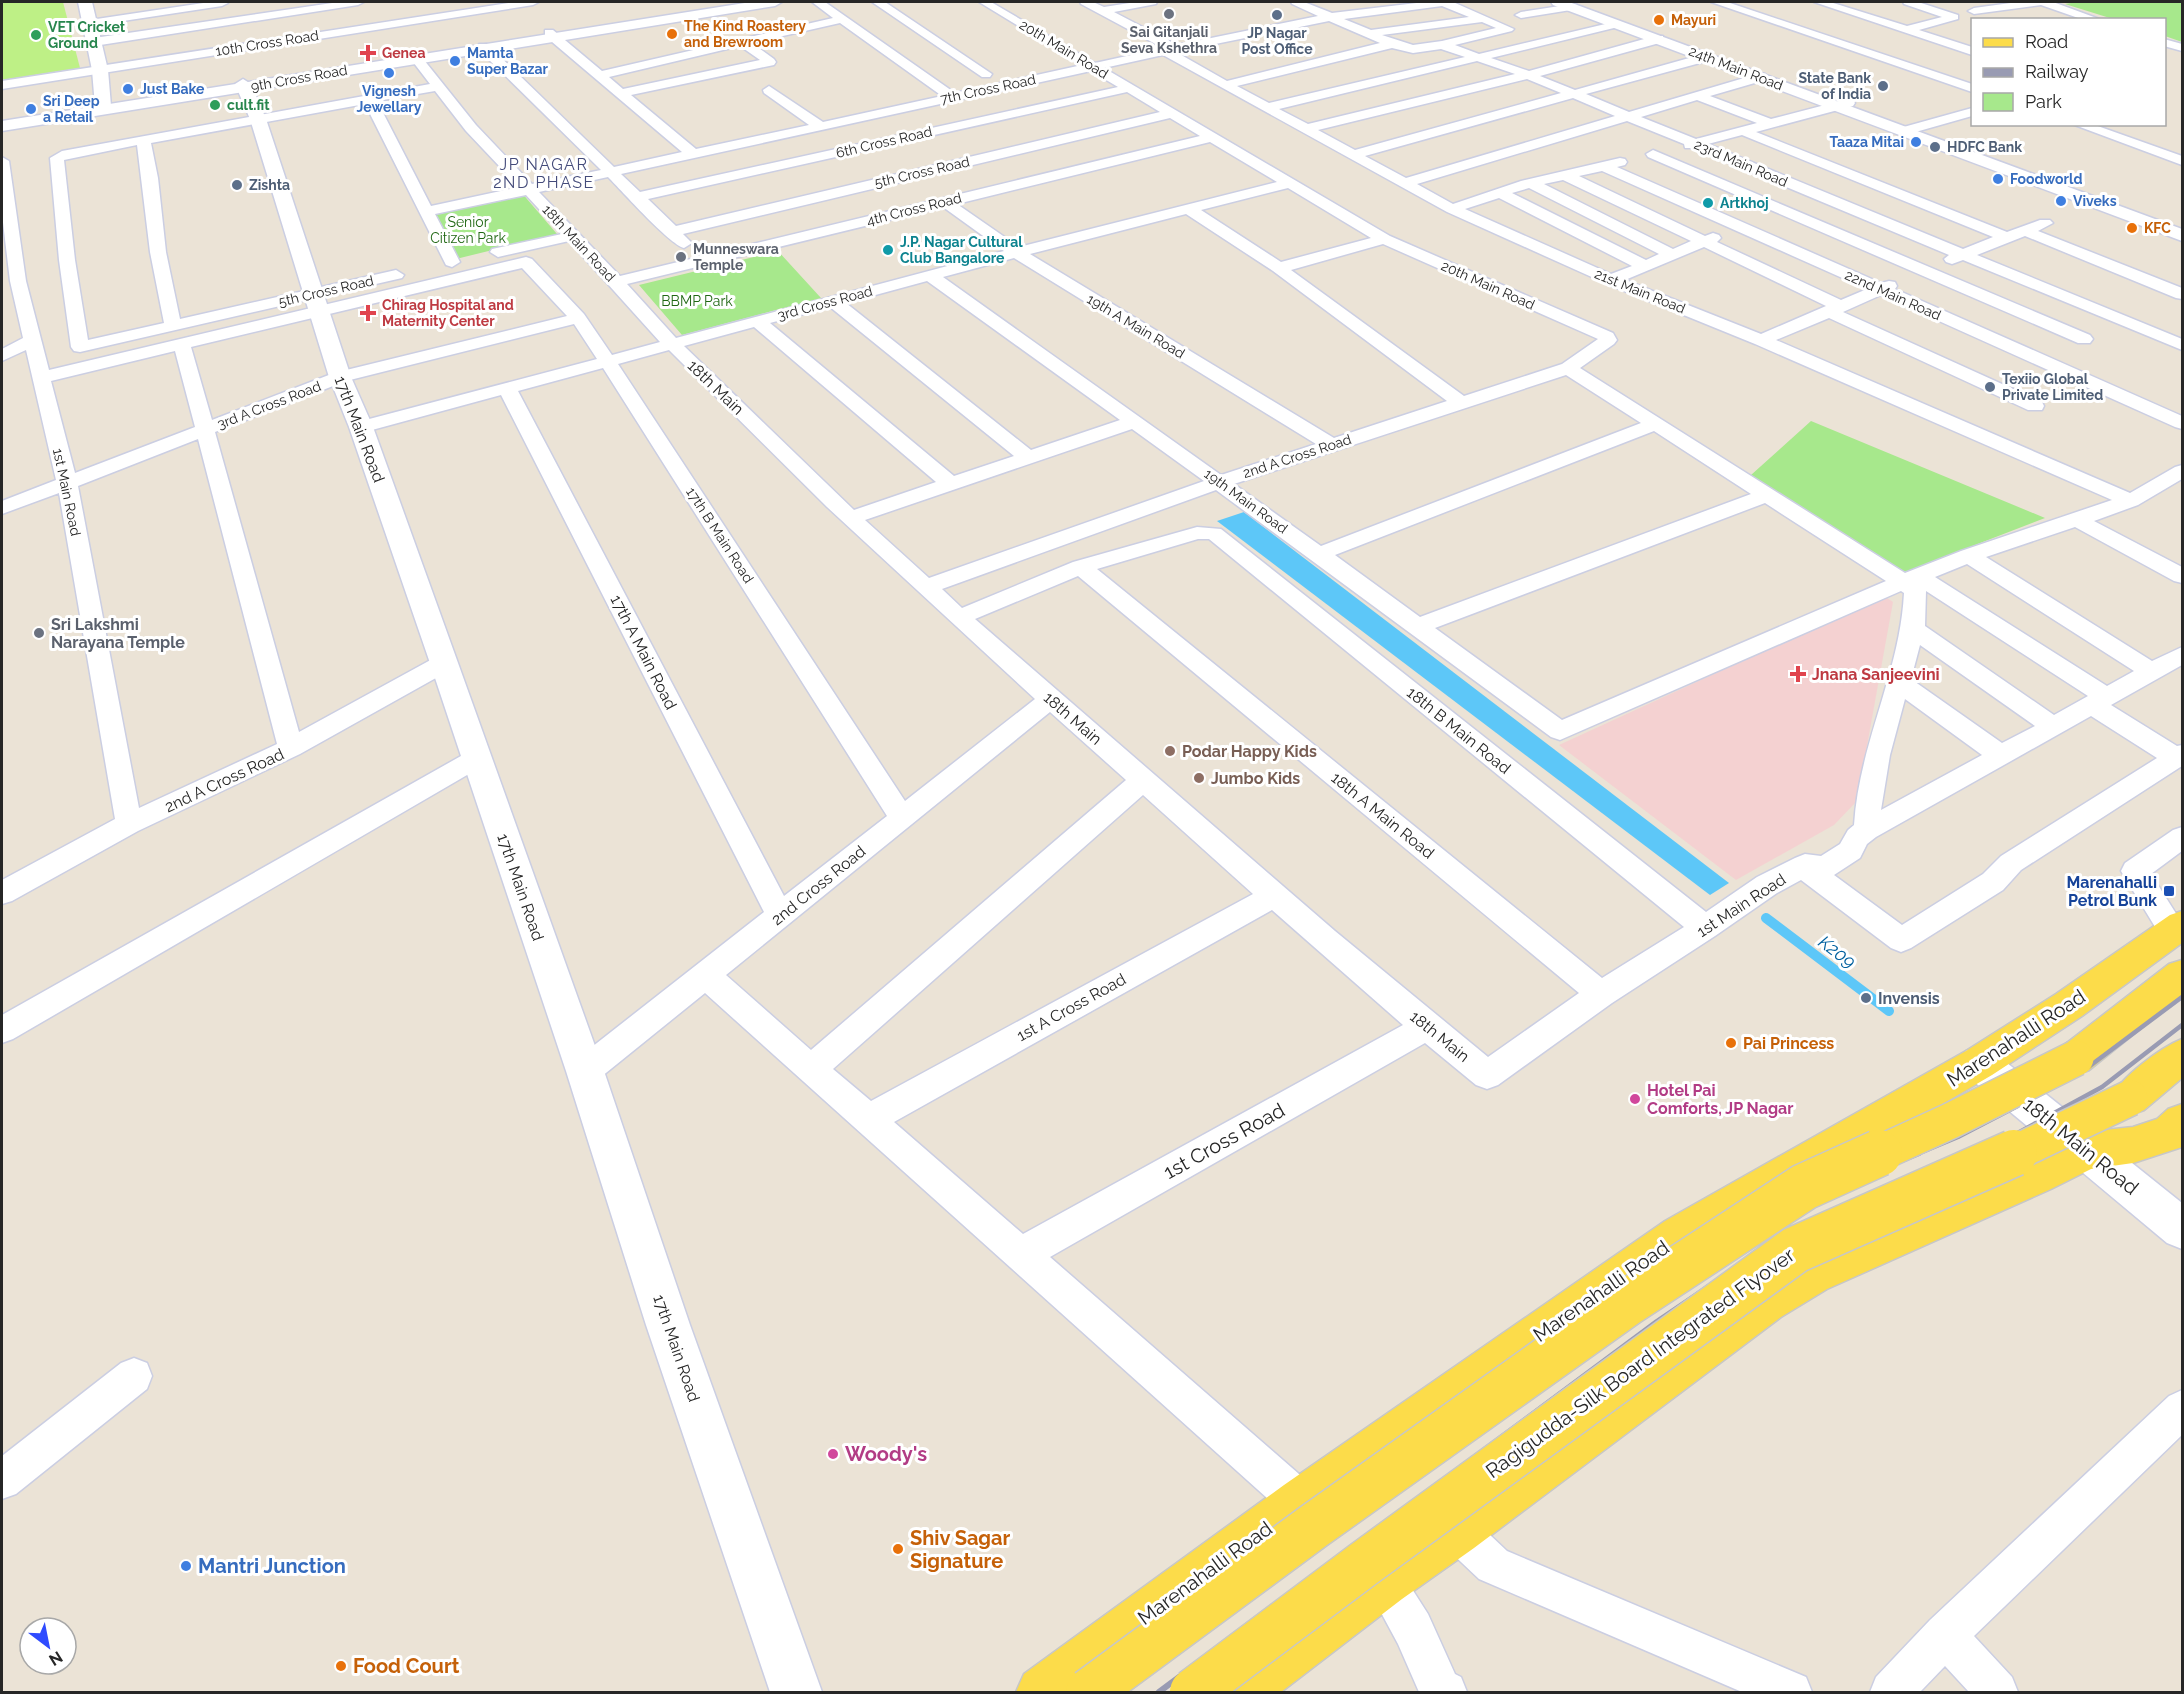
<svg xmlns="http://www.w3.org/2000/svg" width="2184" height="1694" viewBox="0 0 2184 1694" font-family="Raleway,sans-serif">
<rect width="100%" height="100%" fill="#ebe3d6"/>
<path fill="#f4d1d1" d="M1884,596L1893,602L1857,801L1834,825L1736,880L1559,745Z"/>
<path fill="#a7e88c" d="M2077,2H2182V42L2165,36L2164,20L2113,19L2065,4Z
M521,192L557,234L452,260L421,216Z
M778,251L821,298L682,335L639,285Z
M1811,421L2045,518L1905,572L1751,475Z"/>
<path fill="#bef086" d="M2,2H63L80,68L2,80Z"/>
<path fill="#5dc7f8" d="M1244,512L1729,883L1710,895L1217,521Z"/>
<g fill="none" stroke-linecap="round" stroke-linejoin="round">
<path stroke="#5dc7f8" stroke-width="10" d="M1766,918L1889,1011"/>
<defs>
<path id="minor" d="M210,2L228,3L222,6L90,26L84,23L90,20Z
M339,2H364L358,5L94,46L88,42L94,38Z
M515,2H539L533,5L2,89V81Z
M812,2H825L955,93L1082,65L979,2H991L1095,63L1163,48L1081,4L1080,2H1093L1104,7L1136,2H1157L1156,4L1114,12L1177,45L1318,16L1292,4L1291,2H1304L1332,13L1425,2H1453L1514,29L1512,31L1455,45L1479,54L1618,21L1624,24L1622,26L1491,58L1529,71L1655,36H1663V42L1540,76L1575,90L1707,53L1713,57L1711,60L1586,94L1629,112L1761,73L1765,74L1767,77L1765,80L1710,96L1771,119L1848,99L1853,100L1855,103L1853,106L1756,132L2007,232L2040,220H2050L2053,223L2038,231L2182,288V299L2176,298L2025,236L1977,255L2182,339V350L1963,260L1952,264L1946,262L1944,259L1949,255L1693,148H1685L1684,144L1627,121L1417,184L1453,204L1521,181L1620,158L1625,159L1627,162L1625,165L1617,167L1881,283L1889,281L1895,282L1897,286L1895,289L2182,416V429L2175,427L1881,295L1843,312L2042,402L2044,406L2042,410H2028L1829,318L1776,340L2130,493L2175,467L2182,465V479L2138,505L2094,521L2182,567V583L2174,581L2075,527L1986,557L2152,661L2182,647V665L2111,705L2177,746L2182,745V766L2021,870L2003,890L1911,948L1901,952L1891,948L1801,880L1777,893L1715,936L1612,1003L1498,1085L1487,1089L1476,1085L1425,1043L1050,1257L1315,1488L1321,1502L1315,1516L1301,1522L1287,1516L705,993L596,1081L585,1085L574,1081L569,1071L574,1061L764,912L501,395L361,433L354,431L351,427L354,423L597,359L574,324L346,381L215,432L299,732L436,657L444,655L452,657L456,663L452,669L300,754L138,831L12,901L2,904V880L115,819L59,493L2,514V501L56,480L26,350L2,361V349L23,338L10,281L2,214V157L9,161L26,281L49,370L526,257L532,259L584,314L612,355L660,342L569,241L498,257L490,252L492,249L562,234L526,195L435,214L460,262L452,267L446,265L365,104L151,143L158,178L166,252L180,319L396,270L404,275L402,278L80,352L74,351L71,347L59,260L50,158L62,151L430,84L410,58L416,54L420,55L476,125L532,184L601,170L479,50V44H487L614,167L682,152L545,36V30H553L602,71L833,18ZM1442,6L1469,17L1371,30L1344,19ZM1329,21L1380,43L1227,81L1176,52ZM1482,22L1496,28L1442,41L1413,45L1382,35ZM840,23L942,96L823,122L769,86L763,90L764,93L809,125L696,149L631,95L774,65L776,62L774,59L752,43ZM740,46L760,60L623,89L609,77ZM1392,48L1413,53L1441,49L1465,57L1269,103L1237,86ZM1163,55L1447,212L1605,283L1755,344L2112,500L1961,551L1905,573L1580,368L1614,344L1617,340L1613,333L1390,236L1104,68ZM1477,61L1515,74L1308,124L1279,109ZM1091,71L1118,87L640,192L621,174ZM1527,79L1561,93L1355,150L1318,130ZM435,91L466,131L519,187L431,206L377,101ZM1127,92L1160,112L676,226L648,199ZM1573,98L1615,116L1406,178L1365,156ZM1697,100L1757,123L1696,139L1641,117ZM1170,118L1200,136L620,276L539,192L608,177C622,191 669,244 684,248L692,243L683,234ZM1742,135L1993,237L1963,249L1708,144ZM1210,142L1277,182L1019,247L957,204ZM137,145L150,252L164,323L88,340L75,260L64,160ZM1602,171L1867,289L1841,300L1717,242L1721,238L1719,235L1713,233L1705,236L1579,176ZM1563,180L1691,241L1673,249L1544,184ZM1288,188L1371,238L1281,262L1201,210ZM1529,188L1659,254L1646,260L1512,193ZM1499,198L1632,266L1611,274L1465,209ZM943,207L1004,251L676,338L627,284ZM1186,214L1273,271L1447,401L1334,438L1030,254ZM1383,244L1598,339L1562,364L1464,396L1291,270ZM1704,247L1826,306L1761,334L1625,280ZM1014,258L1316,444L1221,475L943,277ZM522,268L567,316L334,373L212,420L191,347ZM927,281L1120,420L1031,450L846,303ZM830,307L1014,456L954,476L770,323ZM754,327L936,482L854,510L684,346ZM669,350L827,507L1035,699L905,801L618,364ZM175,351L195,427L75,473L51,381ZM603,368L887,816L784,896L518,391ZM1566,375L1641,423L1321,546L1234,484ZM1132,429L1204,481L929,578L865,520ZM1654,431L1751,494L1420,617L1335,555ZM198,439L277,744L139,808L78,486ZM1216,490L1551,737L1560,740L1901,591L1904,593C1900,673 1859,744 1854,825L1848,830L1840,844L1821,856L1805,854L1795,858L1757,877L1706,912L1221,529L1197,527L1073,562L962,608L942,589ZM1765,503L1886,581L1562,720L1435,628ZM1198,539H1209L1684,927L1602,978L1097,569ZM1967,564L2134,671L2107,686L1935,577ZM1078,576L1579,993L1488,1057L1335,931L975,619ZM1926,591L2088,696L2054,715L1925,626ZM1920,645L2035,726L2002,743L1911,679ZM1905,699L1982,755L1881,810L1890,755ZM1050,712L1126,780L811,1050L726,975ZM2091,716L2157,758L2001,856L1983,874L1902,925L1834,875L1860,858L1867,844L1876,837ZM1143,795L1253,894L871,1101L833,1069ZM1272,910L1403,1025L1023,1234L894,1122Z
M872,2H885L992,74L990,77H982Z
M1711,2H1727L1972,84V92Z
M1814,2H1830L1907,26L1942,17L1904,4L1903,2H1918L1958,15V19L1919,30L1972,47V55Z
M2018,2H2053L2102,20H2084L2041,5L1974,14L1968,11L1974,8Z
M1573,4L1577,5V9L1521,18L1515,15L1521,12Z
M2164,39L2182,44V51L2164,46Z
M1972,108V116L1905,135L1898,131L1900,128Z
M2072,124H2092L2182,156V165Z
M1653,150L2090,335L2093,339L2090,343H2078L1648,157L1646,154Z
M477,749L486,752L490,758L486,764L13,1039L2,1043V1015L468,752Z
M2182,827V851L2151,874L2182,923V940L2173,944L2163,940L2121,871L2125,863L2173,830Z
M134,1358L147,1363L152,1376L147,1389L16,1494L2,1499V1456L121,1363Z
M2182,1390V1435L1974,1636L2012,1677L2018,1692H1969L1945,1666L1920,1692H1870L1876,1677L1930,1620L2169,1396Z
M1457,1511L1471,1517L1507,1551L1806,1677L1812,1692H1742L1479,1579L1443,1545L1437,1531L1443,1517Z
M1384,1561L1398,1567L1428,1614L1455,1674L1461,1677L1467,1692H1419L1398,1644L1364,1581L1370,1567Z"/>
<path id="tertiary" d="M78,2H92L108,70L111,106L109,109L103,111L95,106L92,70Z
M243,79L251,84L266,119L351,377L373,427L458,663L604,1071L690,1325L822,1692H770L646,1325L566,1071L430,663L349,427L329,377L250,119L235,84Z"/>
<path id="secondary" d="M751,2H782L775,6L2,131V121Z
M1551,2H1569L2182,229V241L1553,5Z
M1979,1046L1992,1051L2182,1203V1249L2167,1243L1966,1075L1960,1063L1966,1051Z"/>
<path id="primary" d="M2182,911V943L2082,1016L1992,1075L1695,1249L1318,1519L1085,1692H1016L1024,1674L1284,1485L1665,1221L1966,1051L2056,994L2170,915Z
M2182,960V995L2089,1070L2076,1075L2063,1070L2057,1058L2063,1046L2169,964Z
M2182,1039V1078L2144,1110L2130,1115L2116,1110L2111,1098C2121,1077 2160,1048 2182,1039Z
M2182,1104V1147L2133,1163L2091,1169L2051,1189L1827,1289L1781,1317L1474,1548L1402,1599L1281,1692H1213L1221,1674C1395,1542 1574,1416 1751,1287L1797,1259L2023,1163L2072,1138L2086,1132L2133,1127L2157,1119L2168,1109Z"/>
</defs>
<use href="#minor" stroke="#cbcee2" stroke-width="3"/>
<use href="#tertiary" stroke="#cbcee2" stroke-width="3"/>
<use href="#secondary" stroke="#cbcee2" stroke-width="3"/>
<use href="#primary" stroke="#c7c7c7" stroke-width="3"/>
<use href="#minor" fill="#fff" fill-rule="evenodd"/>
<use href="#tertiary" fill="#fff" fill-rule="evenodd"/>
<use href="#secondary" fill="#fff" fill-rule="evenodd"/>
<use href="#primary" fill="#fcdc4a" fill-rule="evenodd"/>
<path stroke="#999bb3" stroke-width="4.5" d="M1915,1155L1958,1137L2079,1074L2182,997
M1968,1155L2014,1135L2102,1087L2182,1025"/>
<path stroke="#999bb3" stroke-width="6" d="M1111,1692L1639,1304L1780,1210L1919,1153
M1159,1692L1657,1322L1791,1231L1972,1153"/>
<defs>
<path id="primary-bridge-far1" d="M1876,1155L1950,1121L2076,1058
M2011,1155L2130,1098"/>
<path id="primary-bridge" d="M1089,1692L1314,1526L1627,1303L1804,1187L1879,1153
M1193,1692L1365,1563L1795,1250L2014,1153"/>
</defs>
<use href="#primary-bridge-far1" stroke="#c7c7c7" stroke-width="38" stroke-linecap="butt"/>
<use href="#primary-bridge" stroke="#c7c7c7" stroke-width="49" stroke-linecap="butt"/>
<use href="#primary-bridge-far1" stroke="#fcdc4a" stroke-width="35"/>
<use href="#primary-bridge" stroke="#fcdc4a" stroke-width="46"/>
</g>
<g fill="#6b7280" stroke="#fff" stroke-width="2">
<circle cx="1169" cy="14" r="6"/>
<circle cx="681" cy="257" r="6"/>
<circle cx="39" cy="633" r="6"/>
</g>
<g fill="#5c6f8a" stroke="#fff" stroke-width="2">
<circle cx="1277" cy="15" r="6"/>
<circle cx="1883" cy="86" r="6"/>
<circle cx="1935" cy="147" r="6"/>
<circle cx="237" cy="185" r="6"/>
<circle cx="1990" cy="387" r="6"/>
<circle cx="1866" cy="998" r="6"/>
</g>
<g fill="#e8710a" stroke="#fff" stroke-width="2">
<circle cx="1659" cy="20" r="6"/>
<circle cx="672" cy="34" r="6"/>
<circle cx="2132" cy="228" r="6"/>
<circle cx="1731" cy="1043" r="6"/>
<circle cx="898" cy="1549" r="6"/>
<circle cx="341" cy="1666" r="6"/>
</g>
<g fill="#2e9e5b" stroke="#fff" stroke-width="2">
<circle cx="36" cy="35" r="6"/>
<circle cx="215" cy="105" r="6"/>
</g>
<g fill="#e0444e" stroke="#fff" stroke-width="2">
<path d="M365 44h6v6h6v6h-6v6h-6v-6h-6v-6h6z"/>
<path d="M365 304h6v6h6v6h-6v6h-6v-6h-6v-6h6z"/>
<path d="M1795 665h6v6h6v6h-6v6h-6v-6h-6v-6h6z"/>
</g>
<g fill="#3f7fe0" stroke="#fff" stroke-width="2">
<circle cx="455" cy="61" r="6"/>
<circle cx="389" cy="73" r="6"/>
<circle cx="128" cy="89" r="6"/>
<circle cx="31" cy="109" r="6"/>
<circle cx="1916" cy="142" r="6"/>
<circle cx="1998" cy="179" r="6"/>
<circle cx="2061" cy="201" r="6"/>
<circle cx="186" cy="1566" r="6"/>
</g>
<g fill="#0f9aa8" stroke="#fff" stroke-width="2">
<circle cx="1708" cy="203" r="6"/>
<circle cx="888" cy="250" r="6"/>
</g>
<g fill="#8d6e63" stroke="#fff" stroke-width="2">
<circle cx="1170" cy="751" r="6"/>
<circle cx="1199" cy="778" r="6"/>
</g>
<rect fill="#1a4fb4" stroke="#fff" stroke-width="2" x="2163" y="885" width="12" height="12" rx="3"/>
<g fill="#d1479c" stroke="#fff" stroke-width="2">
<circle cx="1635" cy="1099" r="6"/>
<circle cx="833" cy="1454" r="6"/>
</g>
<g text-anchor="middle" stroke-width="6" stroke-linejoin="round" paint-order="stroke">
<g font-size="14" font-weight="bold" fill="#c56008" stroke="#fff" text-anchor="start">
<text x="1671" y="25">Mayuri</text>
<text x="684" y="31">The Kind Roastery<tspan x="684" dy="16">and Brewroom</tspan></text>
<text x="2144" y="233">KFC</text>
</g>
<g font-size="14" font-weight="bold" fill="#27864d" stroke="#fff" text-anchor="start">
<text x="48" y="32">VET Cricket<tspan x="48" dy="16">Ground</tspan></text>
<text x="227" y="110">cult.fit</text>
</g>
<g font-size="14" font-weight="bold" fill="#5b616d" stroke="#fff">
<text x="1169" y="37">Sai Gitanjali<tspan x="1169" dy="16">Seva Kshethra</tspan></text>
<text x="693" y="254" text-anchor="start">Munneswara<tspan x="693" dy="16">Temple</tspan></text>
</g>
<g font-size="14" font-weight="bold" fill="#4e5e75" stroke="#fff" text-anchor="start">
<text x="1277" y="38" text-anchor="middle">JP Nagar<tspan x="1277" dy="16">Post Office</tspan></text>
<text x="1871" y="83" text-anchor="end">State Bank<tspan x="1871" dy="16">of India</tspan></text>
<text x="1947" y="152">HDFC Bank</text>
<text x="249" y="190">Zishta</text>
<text x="2002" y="384">Texiio Global<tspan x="2002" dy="16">Private Limited</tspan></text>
</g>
<g font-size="14" fill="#262626" stroke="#fff">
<text transform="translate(267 43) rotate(-9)" y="5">10th Cross Road</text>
<text transform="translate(1064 49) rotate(31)" y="5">20th Main Road</text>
<text transform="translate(1736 68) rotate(21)" y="5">24th Main Road</text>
<text transform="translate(299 78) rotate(-10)" y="5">9th Cross Road</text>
<text transform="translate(988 89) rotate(-12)" y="5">7th Cross Road</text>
<text transform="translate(884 142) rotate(-13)" y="5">6th Cross Road</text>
<text transform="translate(1741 163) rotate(23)" y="5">23rd Main Road</text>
<text transform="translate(922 172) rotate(-13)" y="5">5th Cross Road</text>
<text transform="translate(914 209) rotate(-14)" y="5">4th Cross Road</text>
<text transform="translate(579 243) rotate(47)" y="5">18th Main Road</text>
<text transform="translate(1488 285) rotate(24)" y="5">20th Main Road</text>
<text transform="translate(326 291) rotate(-13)" y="5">5th Cross Road</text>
<text transform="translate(1640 291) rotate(22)" y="5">21st Main Road</text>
<text transform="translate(1893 295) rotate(24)" y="5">22nd Main Road</text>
<text transform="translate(825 303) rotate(-15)" y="5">3rd Cross Road</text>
<text transform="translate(1136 326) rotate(31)" y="5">19th A Main Road</text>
<text transform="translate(269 405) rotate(-21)" y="5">3rd A Cross Road</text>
<text transform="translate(1297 456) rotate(-18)" y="5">2nd A Cross Road</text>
<text transform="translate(67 492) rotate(78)" y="5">1st Main Road</text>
<text transform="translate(1246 501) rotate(36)" y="5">19th Main Road</text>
<text transform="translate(720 535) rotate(57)" y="5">17th B Main Road</text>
</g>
<g font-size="14" font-weight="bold" fill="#be3a42" stroke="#fff" text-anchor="start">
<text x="382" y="58">Genea</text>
<text x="382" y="310">Chirag Hospital and<tspan x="382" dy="16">Maternity Center</tspan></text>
</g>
<g font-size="14" font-weight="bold" fill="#366cbe" stroke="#fff" text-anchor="start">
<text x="467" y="58">Mamta<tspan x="467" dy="16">Super Bazar</tspan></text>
<text x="140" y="94">Just Bake</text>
<text x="389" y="96" text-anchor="middle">Vignesh<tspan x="389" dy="16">Jewellary</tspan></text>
<text x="43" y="106">Sri Deep<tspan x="43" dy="16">a Retail</tspan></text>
<text x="1904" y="147" text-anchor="end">Taaza Mitai</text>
<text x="2010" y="184">Foodworld</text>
<text x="2073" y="206">Viveks</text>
</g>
<g font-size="14" font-weight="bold" fill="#0d838f" stroke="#fff" text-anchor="start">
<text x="1720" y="208">Artkhoj</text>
<text x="900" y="247">J.P. Nagar Cultural<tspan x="900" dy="16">Club Bangalore</tspan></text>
</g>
<g font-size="14" fill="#206713" stroke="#fff">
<text x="468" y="227">Senior<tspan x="468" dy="16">Citizen Park</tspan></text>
<text x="697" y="306">BBMP Park</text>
</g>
<g font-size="16" letter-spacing="1.5" fill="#444b7a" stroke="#fff">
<text x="544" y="170">JP NAGAR<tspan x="544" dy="18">2ND PHASE</tspan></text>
</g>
<g font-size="16" fill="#262626" stroke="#fff">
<text transform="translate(716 387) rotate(44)" y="6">18th Main</text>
<text transform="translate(360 429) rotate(69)" y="6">17th Main Road</text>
<text transform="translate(644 652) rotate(63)" y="6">17th A Main Road</text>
<text transform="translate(1073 718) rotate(41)" y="6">18th Main</text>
<text transform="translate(1459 730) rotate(39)" y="6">18th B Main Road</text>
<text transform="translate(224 780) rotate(-25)" y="6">2nd A Cross Road</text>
<text transform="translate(1383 815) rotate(39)" y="6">18th A Main Road</text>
<text transform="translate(818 885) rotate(-39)" y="6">2nd Cross Road</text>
<text transform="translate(521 887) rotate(71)" y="6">17th Main Road</text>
<text transform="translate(1741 905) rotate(-33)" y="6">1st Main Road</text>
<text transform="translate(1071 1007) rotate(-29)" y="6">1st A Cross Road</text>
<text transform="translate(1440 1036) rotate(39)" y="6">18th Main</text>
<text transform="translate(677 1348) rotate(71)" y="6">17th Main Road</text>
</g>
<g font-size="16" font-weight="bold" fill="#5b616d" stroke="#fff" text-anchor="start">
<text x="51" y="630">Sri Lakshmi<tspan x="51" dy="18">Narayana Temple</tspan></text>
</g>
<g font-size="16" font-weight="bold" fill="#be3a42" stroke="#fff" text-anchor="start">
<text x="1812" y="680">Jnana Sanjeevini</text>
</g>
<g font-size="16" font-weight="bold" fill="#785e54" stroke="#fff" text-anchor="start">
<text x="1182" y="757">Podar Happy Kids</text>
<text x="1211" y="784">Jumbo Kids</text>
</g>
<g font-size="16" font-weight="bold" fill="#164399" stroke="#fff" text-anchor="end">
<text x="2157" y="888">Marenahalli<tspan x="2157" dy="18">Petrol Bunk</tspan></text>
</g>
<g font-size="16" font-weight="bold" fill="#4e5e75" stroke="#fff" text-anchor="start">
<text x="1878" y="1004">Invensis</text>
</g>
<g font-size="16" font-weight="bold" fill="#c56008" stroke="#fff" text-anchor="start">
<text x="1743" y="1049">Pai Princess</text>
</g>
<g font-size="16" font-weight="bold" fill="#b23c85" stroke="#fff" text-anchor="start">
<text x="1647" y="1096">Hotel Pai<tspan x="1647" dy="18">Comforts, JP Nagar</tspan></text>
</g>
<g font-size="18" font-style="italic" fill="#02619f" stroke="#fff">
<text transform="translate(1837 952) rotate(37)" y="6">K209</text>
</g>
<g font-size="20" fill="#262626" stroke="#fff">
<text transform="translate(2016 1038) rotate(-33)" y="7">Marenahalli Road</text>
<text transform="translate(1224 1141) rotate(-29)" y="7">1st Cross Road</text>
<text transform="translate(2081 1146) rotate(39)" y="7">18th Main Road</text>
<text transform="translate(1601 1291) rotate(-35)" y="7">Marenahalli Road</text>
<text transform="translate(1640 1363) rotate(-36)" y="7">Ragigudda-Silk Board Integrated Flyover</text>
<text transform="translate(1205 1573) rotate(-36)" y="7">Marenahalli Road</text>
</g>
<g font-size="20" font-weight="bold" fill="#b23c85" stroke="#fff" text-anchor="start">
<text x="845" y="1461">Woody's</text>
</g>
<g font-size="20" font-weight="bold" fill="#c56008" stroke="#fff" text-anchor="start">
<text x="910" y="1545">Shiv Sagar<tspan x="910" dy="23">Signature</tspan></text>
<text x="353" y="1673">Food Court</text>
</g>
<g font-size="20" font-weight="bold" fill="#366cbe" stroke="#fff" text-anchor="start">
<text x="198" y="1573">Mantri Junction</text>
</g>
</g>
<rect width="2184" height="1694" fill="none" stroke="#262626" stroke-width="6"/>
<rect x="1971" y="18" width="195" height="108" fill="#ffffff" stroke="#a8a8a8" stroke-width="1.5"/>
<rect x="1983" y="38" width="30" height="9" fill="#fcdc4a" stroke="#a8a8a8" stroke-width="1.5"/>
<text x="2025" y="48" font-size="18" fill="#262626">Road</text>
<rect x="1983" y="68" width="30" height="9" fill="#999bb3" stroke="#a8a8a8" stroke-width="1.5"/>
<text x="2025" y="78" font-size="18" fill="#262626">Railway</text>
<rect x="1983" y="93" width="30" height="18" fill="#a7e88c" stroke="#a8a8a8" stroke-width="1.5"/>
<text x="2025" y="108" font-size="18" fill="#262626">Park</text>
<g transform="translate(48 1646) rotate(148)"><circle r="28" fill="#ffffff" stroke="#a8a8a8" stroke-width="1.5"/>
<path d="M0-4.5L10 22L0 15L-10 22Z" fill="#2f4bff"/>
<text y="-9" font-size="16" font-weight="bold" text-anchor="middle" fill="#262626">N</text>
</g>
</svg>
